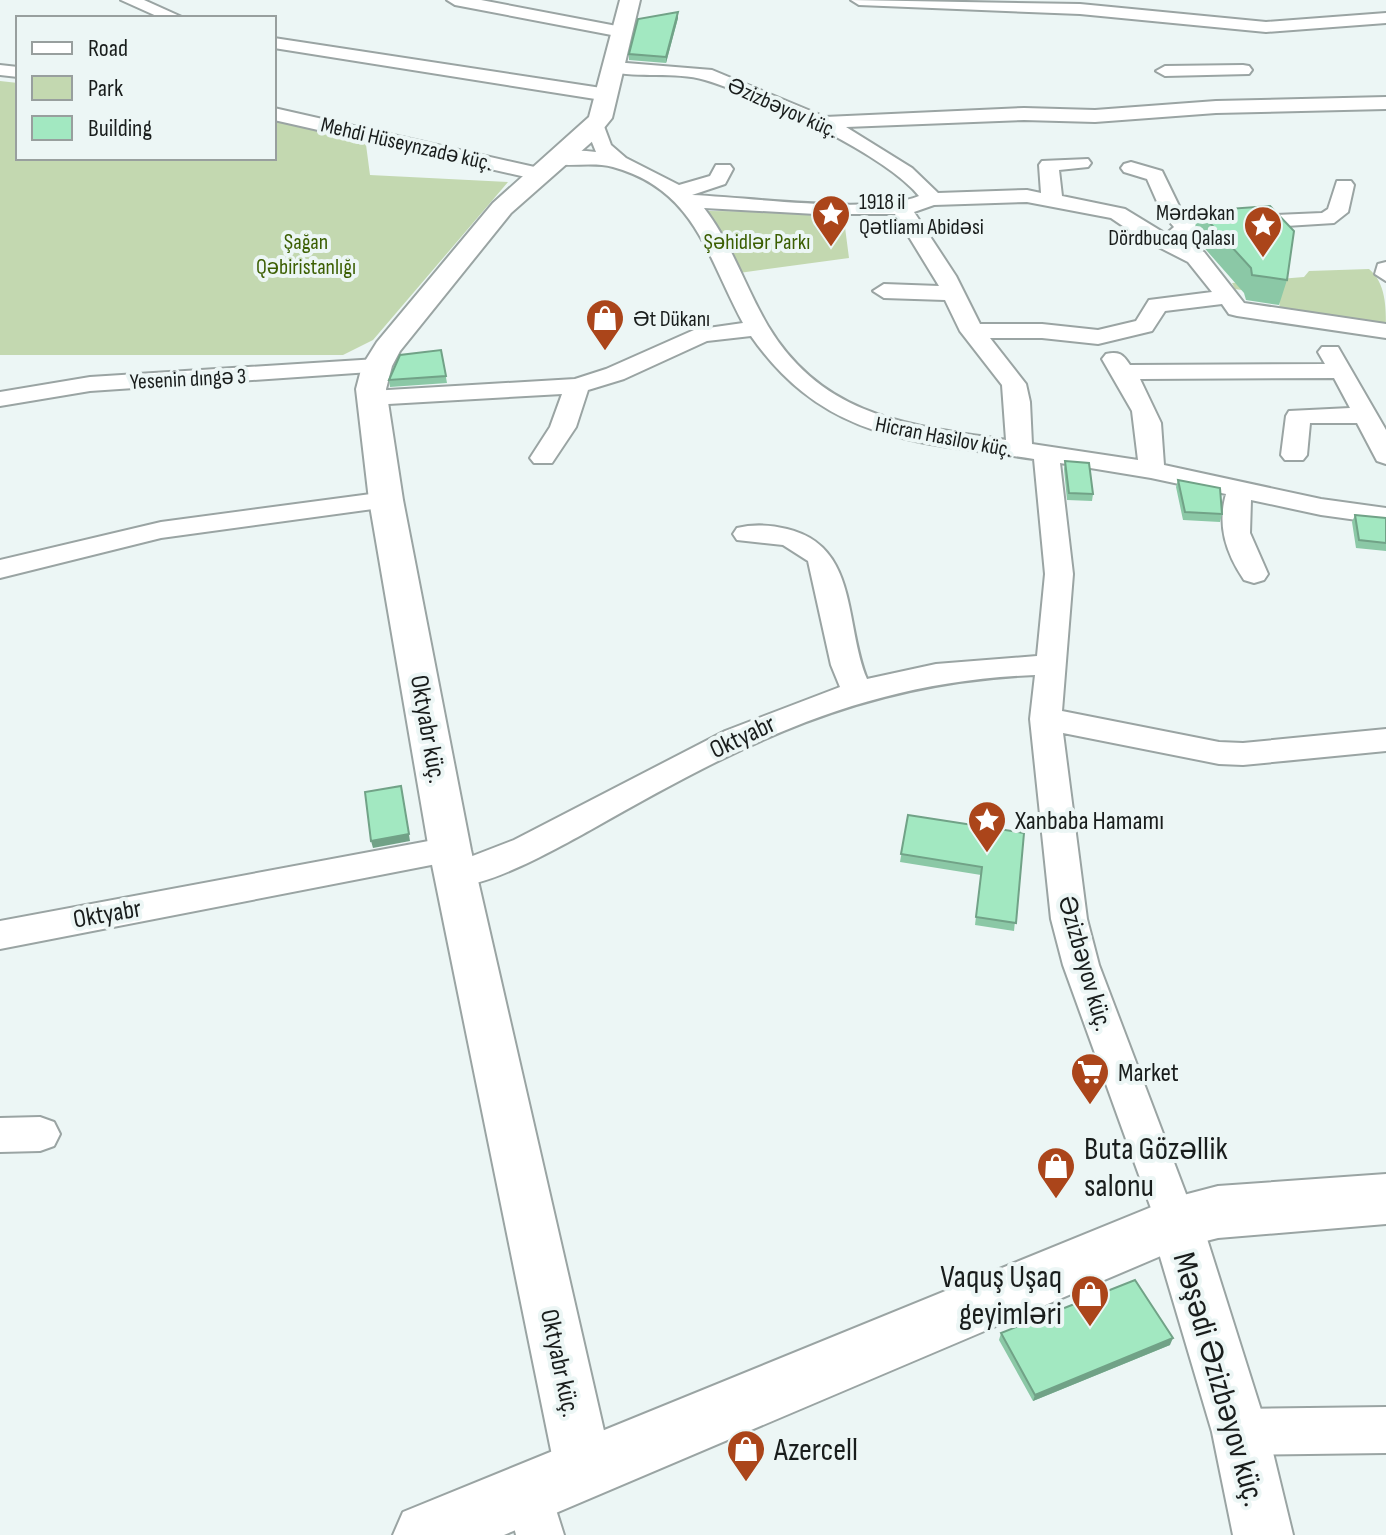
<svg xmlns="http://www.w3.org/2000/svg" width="1386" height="1535" viewBox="0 0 1386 1535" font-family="'Sofia Sans Condensed',sans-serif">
<rect width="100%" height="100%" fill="#ecf6f5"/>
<path fill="#c3d8b0" d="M0,81L18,83V158H274V121L365,137L370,175L508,182L373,340L343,355H0Z
M707,211L843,212L849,258L739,273Z
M1369,269C1386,283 1386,307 1386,328L1279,314L1280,296L1235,289L1232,283L1304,277L1309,271Z"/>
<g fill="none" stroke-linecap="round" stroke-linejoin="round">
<defs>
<path id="minor" d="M121,0H144L184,18H161Z
M447,0H481L622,27L631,32L622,37L455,5Z
M851,0L1080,4L1266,22L1386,13V23L1266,32L1080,14L859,5Z
M274,38L608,89L617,95L608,101L274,48Z
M614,62L712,70L825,117L1024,108L1095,110L1216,101L1386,97V109L1216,113L1095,122L1024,120L846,127L912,168L938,193L1027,190L1041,193L1039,165L1042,161L1088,159L1091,163L1088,167L1059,170L1062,196L1125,209L1166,234L1174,227L1162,213L1147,179L1124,172L1121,168L1124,164L1131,162L1162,171L1181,210L1190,219L1322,213L1328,209L1337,181H1351L1354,185L1348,212L1334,223L1192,232L1183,242L1204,252L1244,303L1386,324V338L1237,316L1229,314L1222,304L1165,311L1152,331L1098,344L1042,338H990L1026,384L1030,402L1032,444L1138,460L1132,411L1102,359L1106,354C1119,351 1123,354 1130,365L1325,364L1318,352L1322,347H1338L1386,430V464L1377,461L1357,423H1310L1307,455L1303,460H1285L1281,455L1286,416L1289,411L1350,408L1334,378L1140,379L1161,423L1164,465L1321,499L1386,508V524L1321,515L1251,500L1250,533L1268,574L1264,580L1254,583L1244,580C1226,553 1217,526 1226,494L1151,478L1060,463L1073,574L1062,711L1219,742L1243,743L1386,729V751L1243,765L1219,764L1063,733L1087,919L1099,965L1197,1223L1191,1236L1176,1242L1161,1236L1063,965L1051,919L1030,719L1035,675C861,682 742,744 594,828C563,845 477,895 444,885L439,876L444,867L514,840L725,731L840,687L831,665L808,561L783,545L737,540L733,534L737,528C753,524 771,525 787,529C859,546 844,624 867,679L936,664L1037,656L1045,574L1034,459C916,441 826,443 751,336L707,341L624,379L588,390L576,427L552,463H534L530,458L550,427L562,394L371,405L362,403L359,398L362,393L371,391L575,379L606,369L694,330L743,323C707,257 696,190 613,167C591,161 570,168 551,163L548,159C559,148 581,150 596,152L585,125L588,121H602L611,145L626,158L679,185L710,176L716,165H730L733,169L725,184L692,195C746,197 874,215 919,196C885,154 759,96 705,80C674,71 639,79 608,71L605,67ZM1027,202L1111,218L1139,237L1188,262L1212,292L1149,300L1136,321L1098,330L1042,324H980L956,276L914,212L934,205ZM704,208L816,214H895L939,286L884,284L873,291L884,298L945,300L960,331L1002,385L1006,440C911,425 824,419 768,326C745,287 732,244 704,208Z
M0,65L18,67V77L0,75Z
M1243,65L1249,66L1252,70L1249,74L1165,76L1156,71L1165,66Z
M274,108L539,168L549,174L539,180L274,120Z
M1386,262V281L1375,274L1378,264Z
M377,359L385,361L389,366L385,371L90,391L0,406V392L90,377Z
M386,492L395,494L399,500L395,506L161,538L0,578V560L161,522Z
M450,837L462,841L467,850L462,859L0,949V921Z
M40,1117L54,1122L60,1134L54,1146L40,1151L0,1152V1118Z
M1386,1407V1453L1240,1455L1224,1448L1217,1432L1224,1416L1240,1409Z
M529,1472L546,1478L564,1535H516L506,1495L512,1478Z"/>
<path id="tertiary" d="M620,0H640L612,118L595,139L511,213L400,351L392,366L386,389L403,500L471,850L613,1470L604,1490L584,1499L564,1490L555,1470L429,850L369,500L356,389L362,366L377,342L493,203L589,117Z
M1176,1200L1194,1206L1202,1223L1268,1432L1293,1535H1233L1212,1432L1150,1223L1158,1206Z"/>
<path id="primary" d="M1386,1174V1224L1218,1238L1182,1247L504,1535H393L403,1512L1176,1197L1218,1186Z"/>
</defs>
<use href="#minor" stroke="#9aa4a3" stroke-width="4"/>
<use href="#tertiary" stroke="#9aa4a3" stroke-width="4"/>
<use href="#primary" stroke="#9aa4a3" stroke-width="4"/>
<use href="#minor" fill="#fff" fill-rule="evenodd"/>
<use href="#tertiary" fill="#fff" fill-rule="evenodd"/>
<use href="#primary" fill="#fff" fill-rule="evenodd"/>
</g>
<path fill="#8bc8a6" d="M678,12V18L666,63L629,60V54Z
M1199,211L1287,280L1279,305L1246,300L1244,293L1193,235Z
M441,350L447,383L390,387L389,380Z
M1065,461L1093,494L1092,501L1067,500L1064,469Z
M1178,480L1222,514L1220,522L1183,520L1176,487Z
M1355,515L1386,518V551L1356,548L1352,522Z
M908,815L1024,833L1014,931L975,925L981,875L900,862Z
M1001,1333L1170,1345L1033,1401L999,1340Z"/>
<path fill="#71a287" d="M678,12V18L666,63V57Z
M401,786L410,841L373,848L371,841Z
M1173,1338L1170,1345L1033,1401L1035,1395Z"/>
<path fill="#a2e8c1" stroke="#71a287" stroke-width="2" d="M678,12L666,57L629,54L638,19Z
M1270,206L1294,231L1287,280L1252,275L1251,268L1199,211Z
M441,350L446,376L389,380L400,355Z
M1065,461L1089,463L1093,494L1069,493Z
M1178,480L1220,488L1222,514L1185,512Z
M1355,515L1386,518V543L1359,540Z
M401,786L409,834L371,841L365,792Z
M908,815L1024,833L1016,923L976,917L982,867L901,854Z
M1135,1280L1173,1338L1035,1395L1001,1333Z"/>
<defs>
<symbol id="sight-pin" viewBox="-11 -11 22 30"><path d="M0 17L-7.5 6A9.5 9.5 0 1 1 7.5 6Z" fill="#ab451a" stroke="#ecf6f5"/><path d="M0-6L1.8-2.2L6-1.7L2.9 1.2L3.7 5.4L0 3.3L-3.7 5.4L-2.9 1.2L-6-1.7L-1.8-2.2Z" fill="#fff"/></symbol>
<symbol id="shop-pin" viewBox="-11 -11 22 30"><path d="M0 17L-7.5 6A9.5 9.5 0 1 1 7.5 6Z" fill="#ab451a" stroke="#ecf6f5"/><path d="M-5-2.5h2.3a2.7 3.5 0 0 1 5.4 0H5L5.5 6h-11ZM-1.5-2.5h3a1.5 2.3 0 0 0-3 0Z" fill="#fff"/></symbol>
<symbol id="supermarket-pin" viewBox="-11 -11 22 30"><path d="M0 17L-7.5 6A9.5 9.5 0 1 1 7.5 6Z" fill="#ab451a" stroke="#ecf6f5"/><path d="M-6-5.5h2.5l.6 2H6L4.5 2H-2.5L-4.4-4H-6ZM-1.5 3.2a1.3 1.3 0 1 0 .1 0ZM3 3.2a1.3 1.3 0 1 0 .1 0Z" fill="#fff"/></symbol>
</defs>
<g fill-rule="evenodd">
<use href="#sight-pin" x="809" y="192" width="44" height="60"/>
<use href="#sight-pin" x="1241" y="203" width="44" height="60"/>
<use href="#shop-pin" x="583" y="296" width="44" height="60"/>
<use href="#sight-pin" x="965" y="798" width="44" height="60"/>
<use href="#supermarket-pin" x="1068" y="1050" width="44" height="60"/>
<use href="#shop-pin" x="1034" y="1144" width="44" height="60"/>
<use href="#shop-pin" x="1068" y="1272" width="44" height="60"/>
<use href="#shop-pin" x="724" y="1427" width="44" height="60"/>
</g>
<g text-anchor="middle" stroke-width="8" stroke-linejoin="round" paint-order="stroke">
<g font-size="22" fill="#191d1c" stroke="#ecf6f5">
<text transform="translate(783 107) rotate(24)" y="8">Əzizbəyov küç.</text>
<text transform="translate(407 143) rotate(13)" y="8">Mehdi Hüseynzadə küç.</text>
<text transform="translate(188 378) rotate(-3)" y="8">Yesenin dıngə 3</text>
<text transform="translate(944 436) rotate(11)" y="8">Hicran Hasilov küç.</text>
</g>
<g font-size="22" fill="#191d1c" stroke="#ecf6f5" text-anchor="start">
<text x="859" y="209">1918 il<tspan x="859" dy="25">Qətliamı Abidəsi</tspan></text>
<text x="1235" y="220" text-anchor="end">Mərdəkan<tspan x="1235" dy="25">Dördbucaq Qalası</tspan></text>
<text x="633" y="326">Ət Dükanı</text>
</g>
<g font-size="22" fill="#3c5f03" stroke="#ecf6f5">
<text x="306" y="249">Şağan<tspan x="306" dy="25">Qəbiristanlığı</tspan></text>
<text x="757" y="249">Şəhidlər Parkı</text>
</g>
<g font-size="26" fill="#191d1c" stroke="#ecf6f5">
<text transform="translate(429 729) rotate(80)" y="9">Oktyabr küç.</text>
<text transform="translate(742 736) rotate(-25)" y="9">Oktyabr</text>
<text transform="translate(107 913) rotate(-10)" y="9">Oktyabr</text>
<text transform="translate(1086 963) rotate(74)" y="9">Əzizbəyov küç.</text>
<text transform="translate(561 1363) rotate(78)" y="9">Oktyabr küç.</text>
</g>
<g font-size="26" fill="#191d1c" stroke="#ecf6f5" text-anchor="start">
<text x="1015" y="829">Xanbaba Hamamı</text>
<text x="1118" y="1081">Market</text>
</g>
<g font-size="32" fill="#191d1c" stroke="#ecf6f5" text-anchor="start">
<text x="1084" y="1159">Buta Gözəllik<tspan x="1084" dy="37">salonu</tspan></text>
<text x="1062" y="1287" text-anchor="end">Vaquş Uşaq<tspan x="1062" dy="37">geyimləri</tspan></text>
<text x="774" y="1460">Azercell</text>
</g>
<g font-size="32" fill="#191d1c" stroke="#ecf6f5">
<text transform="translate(1220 1379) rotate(74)" y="11">Məşədi Əzizbəyov küç.</text>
</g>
</g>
<rect x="16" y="16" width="260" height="144" fill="#ecf6f5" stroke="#989f9e" stroke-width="2"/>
<rect x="32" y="42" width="40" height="12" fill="#ffffff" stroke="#989f9e" stroke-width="2"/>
<text x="88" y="56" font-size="24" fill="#191d1c">Road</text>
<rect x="32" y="76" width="40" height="24" fill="#c3d8b0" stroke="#989f9e" stroke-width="2"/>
<text x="88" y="96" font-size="24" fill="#191d1c">Park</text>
<rect x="32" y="116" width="40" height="24" fill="#a2e8c1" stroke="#989f9e" stroke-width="2"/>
<text x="88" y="136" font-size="24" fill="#191d1c">Building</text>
</svg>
